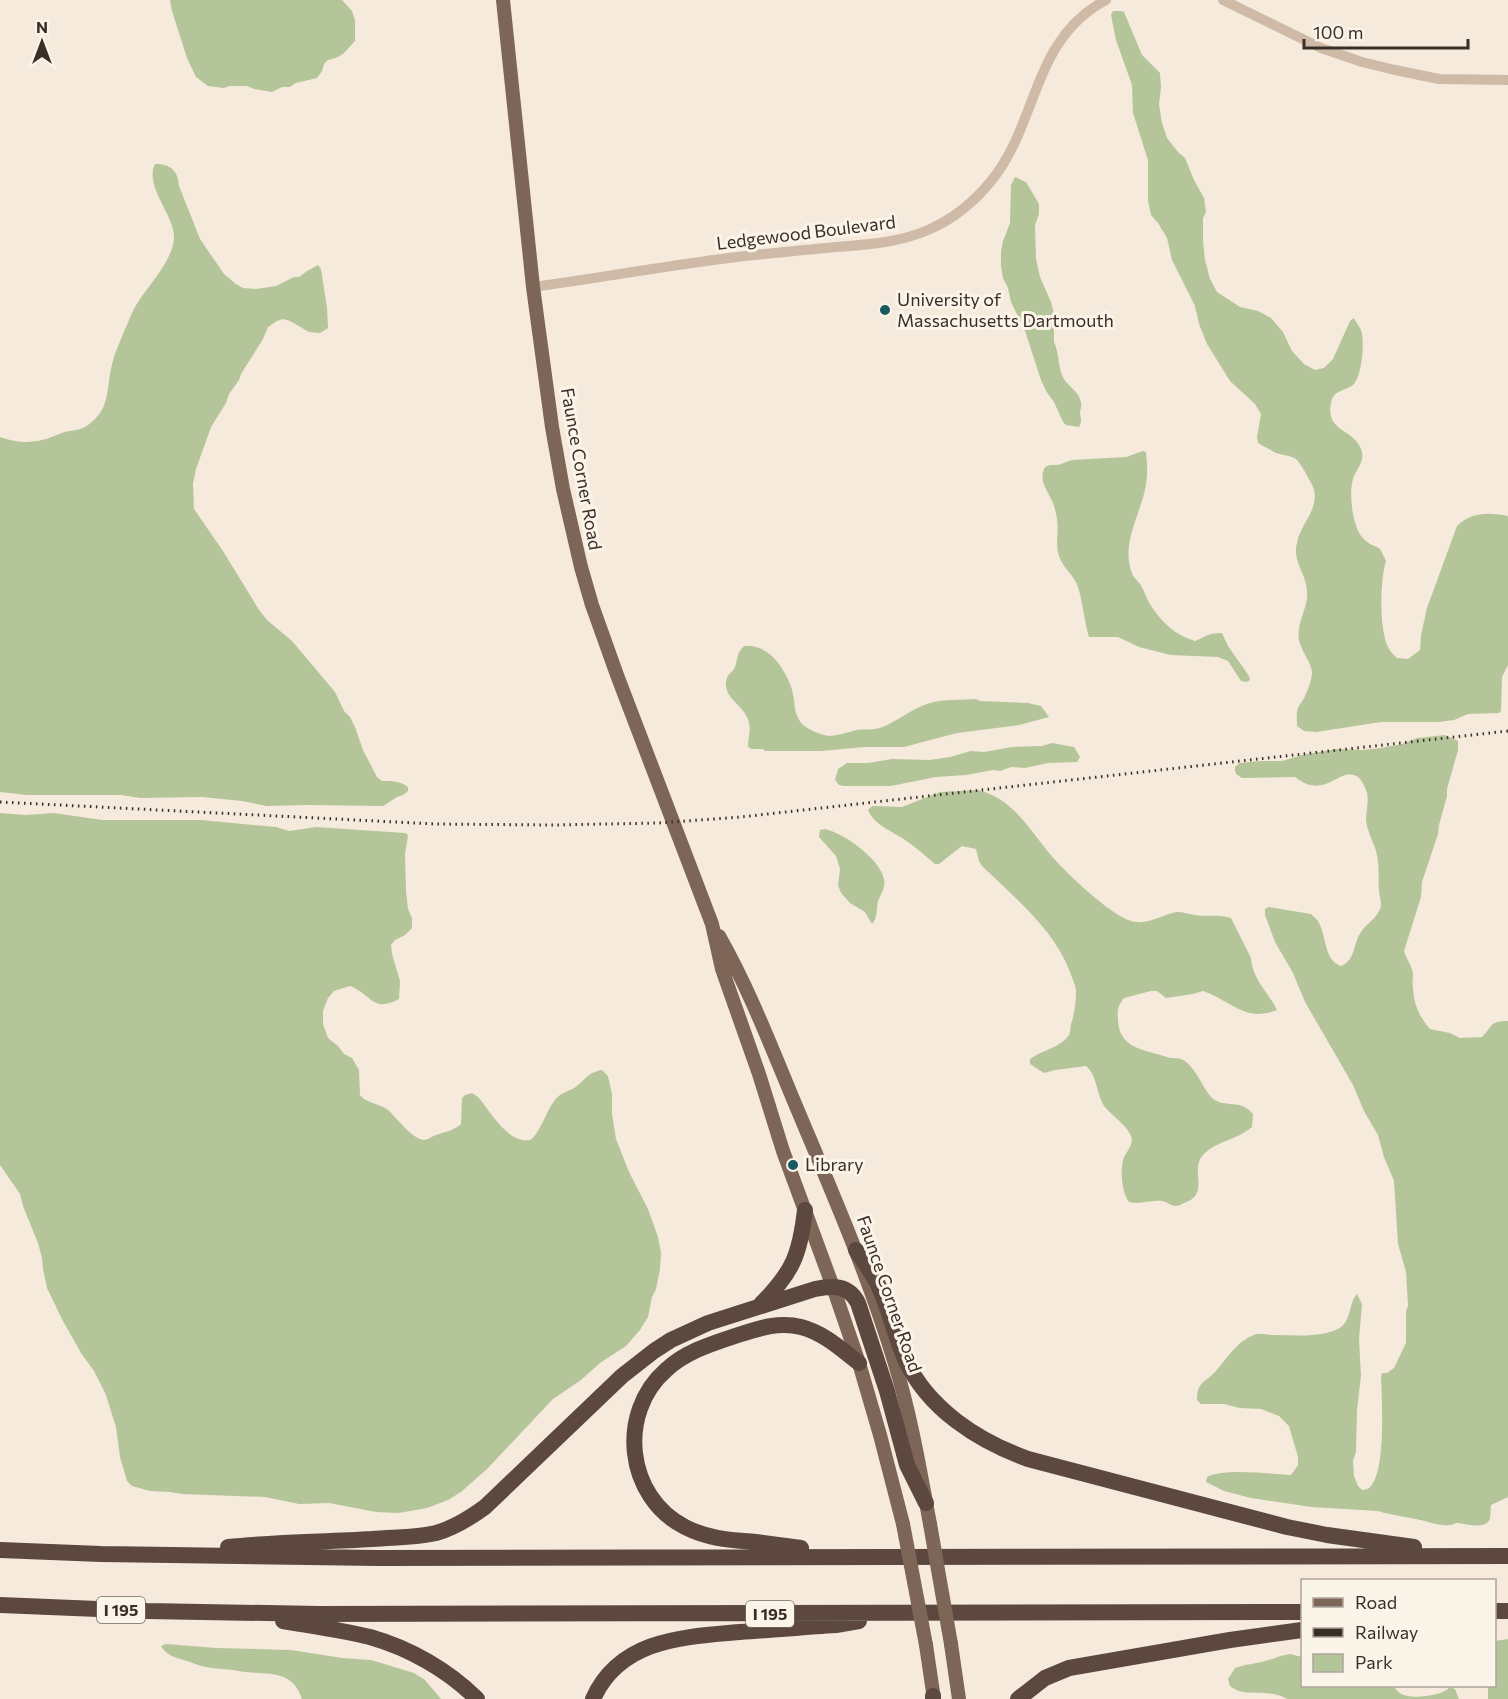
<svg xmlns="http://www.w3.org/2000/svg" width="1508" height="1699" viewBox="0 0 1508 1699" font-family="Commissioner,sans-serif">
<rect width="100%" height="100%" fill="#f5eadc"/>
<path fill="#b5c59a" d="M170,0H342L352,11L355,20V41L343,54L336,58L328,60L324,64L322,71L317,78L296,83L290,87H282L272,92L254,89L247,86H230L224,88L208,86L196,77L187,58L172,11Z
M1113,11H1121L1124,12L1142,55L1160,73L1161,87L1159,104L1162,123L1167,138L1178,152L1185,158L1194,180L1204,198L1206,212L1203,218V241L1205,260L1210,279L1217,292L1240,307L1258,311L1271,318L1283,332L1292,351L1304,364L1315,370L1324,368L1333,359L1350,321L1354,318C1356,322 1359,326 1361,330C1365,340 1362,375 1354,384C1347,391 1333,389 1331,403C1325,432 1354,429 1361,449C1366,462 1356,468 1353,479C1349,492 1352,516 1357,528C1359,535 1365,541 1372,545C1374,546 1378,547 1380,549C1382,552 1384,557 1386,561C1380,580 1379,629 1388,647C1390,652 1394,655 1397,658L1408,659L1420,650L1421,635L1427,608L1457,526C1470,512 1490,512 1508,516V665L1502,677L1501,711L1499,713L1468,714L1454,720L1439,722H1381L1316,732L1304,731L1297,726C1297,721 1296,713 1298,708C1299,705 1301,703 1303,700C1307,693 1311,682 1312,674C1313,665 1301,651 1299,640C1296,621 1309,608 1307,591C1306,572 1292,563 1297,543C1300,524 1321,508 1313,487C1310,480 1301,464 1296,459C1290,455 1280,455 1274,452C1269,449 1263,446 1258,443L1257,437L1261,414L1255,404L1230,381L1207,344L1199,324L1195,306L1172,260L1167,238L1158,223L1151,215L1148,201V160L1133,113L1132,85L1116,40L1111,15Z
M155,164C171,164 178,171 179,186L200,239L224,274L236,284L243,288L256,289L276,286L294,277H299L307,271L318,265L321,269L327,308L328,328L320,333L309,332L290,321L283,319L277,321L268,327L263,339L241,374L239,380L229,394L226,403L211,427L196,469L193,484L194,509L223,551L259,610L267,620L292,641L335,692L344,711L350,717L355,727L363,750L377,777L382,781C392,781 400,781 408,787V791L403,795L397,797L383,806L307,805L267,806L242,801L202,797L140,798L121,795H27L0,792V437C24,445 38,443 62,433C70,430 80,431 88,425C111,409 106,389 112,364C117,346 125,330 132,313C142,291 173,263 174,238C175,215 144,187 155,164Z
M1015,177L1026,182L1039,204V214L1035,225L1036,259L1040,277L1051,302L1054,314V342C1059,352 1058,365 1062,375C1066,386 1080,391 1081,403C1082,406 1080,410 1080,413C1081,419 1082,421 1079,427L1066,425L1063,422L1054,402L1046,391L1041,380L1025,331L1011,302L1008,288L1003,278L1001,266V252L1003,241L1010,223L1011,185Z
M1143,451L1146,452C1147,462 1148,473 1146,484C1142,513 1120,542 1132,573C1133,577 1137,580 1140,584C1144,590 1146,598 1150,604C1161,622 1175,635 1195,641C1207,636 1208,633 1222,633L1228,646L1249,676L1250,680L1247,682L1241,681L1228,661L1218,657L1171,655L1139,647L1118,637H1089C1084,621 1083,603 1078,587C1074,575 1063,568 1059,556C1055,544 1059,531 1057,519C1056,513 1054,503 1050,497C1045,487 1039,479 1045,467L1050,465H1058L1072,460L1126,457Z
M744,646C767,644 782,664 790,684C798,703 789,720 813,731C817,733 826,736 830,736C838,735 849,732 857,730C864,729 873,730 880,728C897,722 912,708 930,703C944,699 961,700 976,699L980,701L1028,703L1041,706L1049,717L1019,725L957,733L904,747H865L821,751H765L763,749H752L748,747C748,739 751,730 749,723C746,705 720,698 727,678C728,674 733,672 735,667C739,656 735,656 744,646Z
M1445,735L1458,741V750L1447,789V796L1439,825L1438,834L1422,882L1421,897L1404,951C1406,959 1412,965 1413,974C1413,978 1412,984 1413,988C1414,1005 1419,1016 1430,1029L1450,1033L1460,1038L1482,1037C1493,1026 1489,1021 1508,1021V1497L1491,1505C1490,1510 1492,1520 1487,1523C1478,1528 1467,1524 1458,1523C1453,1523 1454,1525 1449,1525C1440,1526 1433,1523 1425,1521C1410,1517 1394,1516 1378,1511L1311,1507L1251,1498L1224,1491L1206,1482L1207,1477C1226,1468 1268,1474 1291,1475L1298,1465V1457L1289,1426L1279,1416L1261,1409L1240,1408L1224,1404H1201L1197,1400C1197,1381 1205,1383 1216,1371C1228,1357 1237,1341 1256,1334C1261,1333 1269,1335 1274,1335C1295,1335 1318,1338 1338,1329C1352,1322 1348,1304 1357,1294L1362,1304L1359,1339L1361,1376L1357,1410L1356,1452L1353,1461L1354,1476L1358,1486L1362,1490C1366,1489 1368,1490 1370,1487C1386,1472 1382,1400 1381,1377L1382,1373H1387L1394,1368L1406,1343V1311L1408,1306L1406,1272L1398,1244L1394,1181L1384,1157L1378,1135L1364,1111L1353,1085L1305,1002L1293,973L1275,942L1265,915V909L1269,907L1311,914C1314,917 1319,921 1320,925C1326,938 1325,961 1341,966C1356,960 1353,943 1361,932C1367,923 1378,918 1381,906C1381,902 1380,897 1379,892C1378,879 1380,865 1376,851C1373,841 1367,831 1366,820C1366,811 1369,802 1367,793C1365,787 1362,780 1358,777C1340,764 1326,802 1295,777L1242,778L1236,774L1235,770V767L1240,763L1260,761H1282L1302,755L1336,749L1362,750L1381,748L1402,744L1417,738Z
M1052,743L1074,747L1080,757L1077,762L1048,763L1025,768L1011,767L1000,771L993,770L966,775L936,777L891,786H844L839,785L835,780L838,769L847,763H868L892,759L930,760L950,757L971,751L984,752L1012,747L1042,746Z
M978,790C1016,799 1032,835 1057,862C1072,878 1108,912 1128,920C1146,927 1160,915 1177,912C1183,912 1188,914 1195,915C1207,917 1219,914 1231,918L1251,958C1252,979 1269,993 1277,1010C1245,1023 1230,1000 1203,991L1193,994L1166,998L1157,991H1151L1124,998C1118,1006 1117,1010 1118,1019C1118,1049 1146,1050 1167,1057C1173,1059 1179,1057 1185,1061C1198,1071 1203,1089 1212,1098C1226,1109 1240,1098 1253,1114L1252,1127C1237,1140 1216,1141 1203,1155C1189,1171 1211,1194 1184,1203C1182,1204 1178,1206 1175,1206C1170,1205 1167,1202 1162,1201C1151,1200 1140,1205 1129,1202C1121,1191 1120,1168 1124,1157C1127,1152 1132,1145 1132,1140C1131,1128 1112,1116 1105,1107C1096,1095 1098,1076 1086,1066L1055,1070L1044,1073L1030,1064V1059C1042,1050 1060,1048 1069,1035C1071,1031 1070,1025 1072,1021C1075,1011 1076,1001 1076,990C1075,984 1072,978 1070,972C1054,929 1014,897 982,866L979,861L976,849L962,846L939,864H935C925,856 916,847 905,840C892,831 874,825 868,810L872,806L902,807L940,792Z
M0,813L25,815L54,813L102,820H201L276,827L289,831L316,827L331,828L405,833L408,835L405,854L406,891L408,909L412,918V928L405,935L395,940L391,945L392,954L400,981L399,999C372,1013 373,995 350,986L334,991L328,998L323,1011V1024L328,1038L338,1046L344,1054L352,1058L359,1070L360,1095C367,1104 379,1103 388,1110C397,1118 412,1139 424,1140C428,1140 432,1136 436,1135C445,1132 455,1130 461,1124L462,1098L465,1095L472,1093L478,1097C491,1112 508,1144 530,1140C540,1134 546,1111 555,1100C560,1093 567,1092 574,1088C585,1081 586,1073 602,1070L608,1076L612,1094V1114L616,1139L629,1172L648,1209L658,1237L661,1253L660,1269L656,1289L652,1297L648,1317L640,1330L626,1346L600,1363L581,1380L553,1399L487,1469L461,1492L448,1500L427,1508L399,1513L376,1512L329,1503L299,1504L265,1497L182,1494L170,1492L150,1491L132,1486L127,1481L120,1457L116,1427L106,1395L94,1371L81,1353L63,1321L47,1288L43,1269L42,1258L38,1243L23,1206L20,1194L0,1165Z
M825,829C844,833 880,859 884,879C886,887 881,894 878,901C876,909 878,918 872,924L865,912L850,903L841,893L838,885L840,869L836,856L819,837L820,830Z
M1508,1639V1699H1488V1686H1494L1495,1641Z
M166,1644L216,1648L291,1650L342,1658L371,1660L414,1673L425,1680L441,1699H302C292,1667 264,1676 239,1671C228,1669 217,1669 206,1667C199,1666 191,1662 184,1660C174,1657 166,1655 161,1646Z
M1290,1654L1302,1657V1686H1393C1396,1689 1399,1694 1404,1695C1415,1699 1442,1696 1450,1687L1455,1689L1459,1699H1287C1267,1687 1246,1699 1230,1686L1228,1679L1235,1668C1245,1664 1255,1664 1265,1661C1274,1659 1281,1655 1290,1654Z"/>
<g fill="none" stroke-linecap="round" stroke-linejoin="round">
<path stroke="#cebaa6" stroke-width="10" d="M1223,0L1321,48L1362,62L1395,70L1439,79L1508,80
M533,287C607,277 680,263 754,255C778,253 802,250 826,248C860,245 896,244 928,230C954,219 975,201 992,180C1039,121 1032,39 1106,0"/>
<path stroke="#7d6557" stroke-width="14" d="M503,0L533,287L552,427L563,489L581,567L592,605L617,675L712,924L722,969L759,1074L783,1151L833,1287L859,1363L880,1435L903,1524
M719,936C752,994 775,1057 801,1118C835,1199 870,1280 895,1364C911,1416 920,1470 930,1524
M951,1644L959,1699
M926,1645L934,1699"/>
<path stroke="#5c483e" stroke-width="16" d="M856,1250C864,1262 874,1275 880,1289C890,1312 895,1336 905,1359C928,1409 978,1441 1028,1459L1287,1527L1327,1535L1414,1547
M761,1304C793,1272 800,1254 805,1210
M228,1547C276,1542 324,1542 372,1539C393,1537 415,1538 436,1533C454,1528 470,1518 485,1507L622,1376L654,1351L671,1340L708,1323L815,1289C833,1285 849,1285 858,1303L887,1391L907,1465L926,1503
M801,1548C786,1546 771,1544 756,1542C731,1540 708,1539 685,1527C626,1497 617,1413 666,1370C685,1352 711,1344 735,1336C757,1329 778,1321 801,1327C824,1333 841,1349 859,1363
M0,1550L101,1554L379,1558L1508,1556
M0,1605L147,1611L319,1614L1302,1612
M1494,1611H1508
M283,1621C312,1626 341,1630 370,1637C409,1648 448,1670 477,1699
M593,1699C620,1639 683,1637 740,1632C772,1630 804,1627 836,1625L859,1621
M933,1699V1696
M1018,1699L1045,1678L1069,1668L1230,1640L1302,1630"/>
<path stroke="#3a2e28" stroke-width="3" stroke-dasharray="1.5 4.5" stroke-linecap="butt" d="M0,802L435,824L553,825L659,823L741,817L1508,731"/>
<path stroke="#7d6557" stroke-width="14" d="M903,1524L926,1645
M930,1524L951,1644"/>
</g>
<g fill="#195960" stroke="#fbf4e9" stroke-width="2">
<circle cx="885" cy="310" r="6"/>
<circle cx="793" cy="1165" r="6"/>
</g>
<g text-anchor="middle" stroke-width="6" stroke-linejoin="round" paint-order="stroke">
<g fill="#fbf4e9" stroke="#746962" stroke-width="1.5">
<rect x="97" y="1597" width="48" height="26" rx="4.5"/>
<rect x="746" y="1601" width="48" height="26" rx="4.5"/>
</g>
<g font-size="16" font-weight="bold" fill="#3a2e28">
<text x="121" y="1616">I 195</text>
<text x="770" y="1620">I 195</text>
</g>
<g font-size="18" fill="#3a2e28" stroke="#fbf4e9">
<text transform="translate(806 233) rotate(-7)" y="6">Ledgewood Boulevard</text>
<text transform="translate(581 469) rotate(80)" y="6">Faunce Corner Road</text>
<text transform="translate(889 1294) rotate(71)" y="6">Faunce Corner Road</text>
</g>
<g font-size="18" fill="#3a2e28" stroke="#fbf4e9" text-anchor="start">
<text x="897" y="306">University of<tspan x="897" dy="21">Massachusetts Dartmouth</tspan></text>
<text x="805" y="1171">Library</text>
</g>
</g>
<rect x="1301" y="1579" width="195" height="108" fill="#fbf4e9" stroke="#aea59c" stroke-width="1.5"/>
<rect x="1313" y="1598" width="30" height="9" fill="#7d6557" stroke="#aea59c" stroke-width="1.5"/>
<text x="1355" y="1609" font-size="18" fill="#3a2e28">Road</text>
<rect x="1313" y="1628" width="30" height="9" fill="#3a2e28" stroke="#aea59c" stroke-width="1.5"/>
<text x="1355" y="1639" font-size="18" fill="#3a2e28">Railway</text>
<rect x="1313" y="1654" width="30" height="18" fill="#b5c59a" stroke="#aea59c" stroke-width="1.5"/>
<text x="1355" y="1669" font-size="18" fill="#3a2e28">Park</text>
<g transform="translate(42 42)" stroke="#fbf4e9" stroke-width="4.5" paint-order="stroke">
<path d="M0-4.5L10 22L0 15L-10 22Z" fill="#3a2e28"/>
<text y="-9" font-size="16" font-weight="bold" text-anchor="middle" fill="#3a2e28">N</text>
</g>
<path d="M1304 39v9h164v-9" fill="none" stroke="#3a2e28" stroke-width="3"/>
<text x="1313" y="39" font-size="18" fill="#3a2e28" stroke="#fbf4e9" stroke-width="4.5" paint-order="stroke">100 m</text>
</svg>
